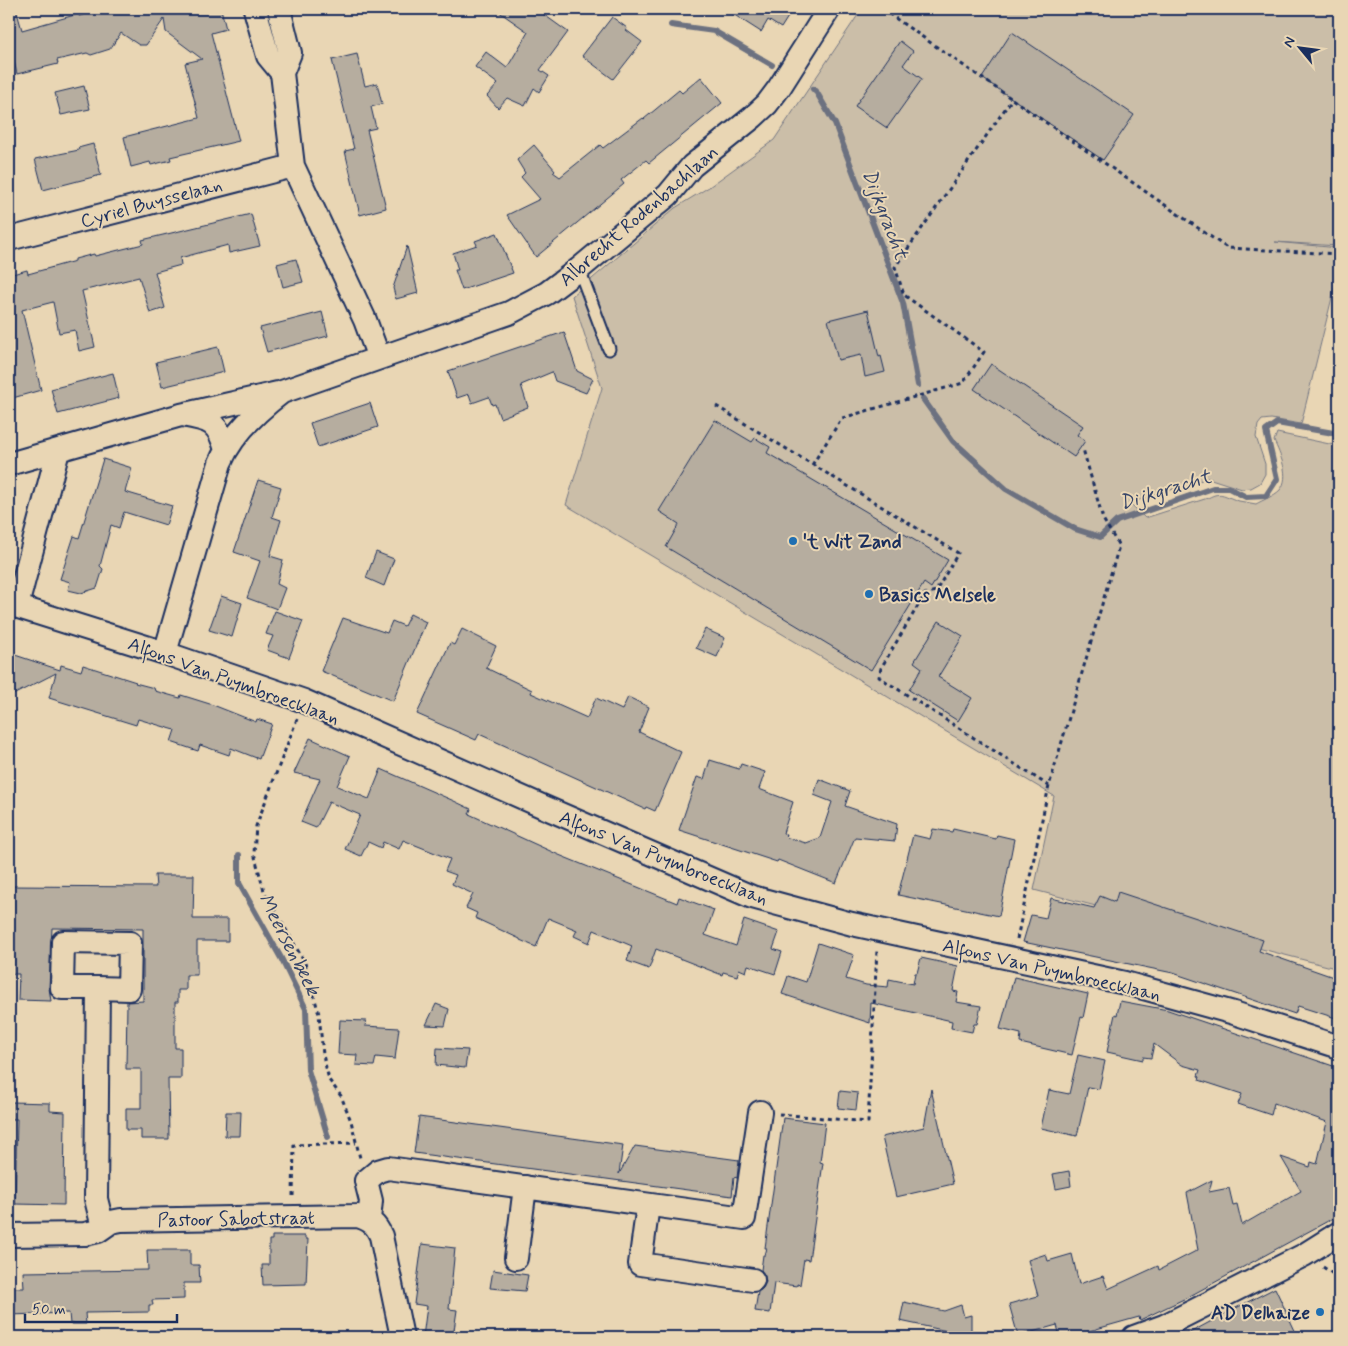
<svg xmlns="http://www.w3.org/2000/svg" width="1348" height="1346" viewBox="0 0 1348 1346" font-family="Mynerve,sans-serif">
<rect width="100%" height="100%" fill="#e9d6b4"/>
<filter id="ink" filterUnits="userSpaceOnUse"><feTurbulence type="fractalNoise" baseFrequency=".02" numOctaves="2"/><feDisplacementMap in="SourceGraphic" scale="10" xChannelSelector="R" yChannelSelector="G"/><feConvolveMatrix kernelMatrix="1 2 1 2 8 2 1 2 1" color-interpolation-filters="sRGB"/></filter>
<g filter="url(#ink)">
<path fill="#cbbea8" stroke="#737683" d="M862,9H1339V246L1275,242L1339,248V269L1301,424L1271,419L1262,420L1258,425L1256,437L1265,464V474L1260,483L1251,488L1242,489L1208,478L1130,503L1145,518L1208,498C1222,490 1225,497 1239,501C1245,502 1250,503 1256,504C1263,500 1274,496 1280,490C1291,477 1280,454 1274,441L1277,433L1339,446V969L1034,890L1054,796L566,505L602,388L572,296L675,208L709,187L774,140Z"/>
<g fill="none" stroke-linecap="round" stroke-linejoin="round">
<path stroke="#6c7180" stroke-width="6" d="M671,25L714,31L772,65
M813,89L817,93L835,124L903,303L918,385
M923,399L953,441L1006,489L1075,529L1100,537L1117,521L1213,488H1229L1246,497L1266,496L1277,479L1266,431L1277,423L1339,434
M239,855V883L281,958L306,1009L308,1070L328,1137"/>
</g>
<path fill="#b6ad9f" stroke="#1b2f5e" d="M9,9H16L22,30L78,14L79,16L107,9H221L226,29L211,33L239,141L170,157L171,160L151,165L150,162L131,167L124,137L199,118L185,63L202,59L166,32L164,19L146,45H139L121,33L110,49L91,55L87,53L57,60L58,64L17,74L9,40Z
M495,9H536L568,32L540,70L549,76L539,92L534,88L525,106L507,98L498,108L487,96L498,84L475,67L486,52L507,68L528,32Z
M725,9H793L781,28L768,20L761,32Z
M612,17L627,28L626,30L642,42L613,79L582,56Z
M1012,32L1134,115L1103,160L982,78Z
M900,41L913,51L903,65L922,79L887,128L855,106Z
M357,54L365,86L377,83L382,104L371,107L376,128L367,130L386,208L360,215L345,151L354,149L332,60Z
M701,77L722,103L649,163L646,160L621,180L624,184L536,257L507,215L540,199L521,177L525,173L517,160L534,145L555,170L553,172L560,177L600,145L603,148L643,118L644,119L679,90L682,93Z
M84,86L90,109L61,115L55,93Z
M93,144L101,175L43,190L35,159L79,150L78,148Z
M251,214L260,246L229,253L228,245L180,258L181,265L155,272L165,308L150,313L139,277L82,291L95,347L79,351L75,330L59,333L53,302L22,310L41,390L9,399V275L27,270L28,274L75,261V259L94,254L95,256L143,244L142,240Z
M497,233L513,273L462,290L455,270H458L453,253L477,245L475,241Z
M407,246L418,293L396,299L393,288Z
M296,259L303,282L283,287L277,264Z
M868,310L879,357L881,356L885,372L865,377L861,355L838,360L828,320Z
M322,312L328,336L267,352L260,328Z
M564,332L577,371L593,379L586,393L555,381L552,372L521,385L528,407L500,418L495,404L492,405L489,397L472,403L469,394L457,398L448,371Z
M218,347L224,372L162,387L156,362Z
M991,364L1083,426L1077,435L1085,441L1074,457L974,389Z
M113,373L119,398L58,414L51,389Z
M370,403L378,427L318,447L310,423Z
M715,420L752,442L755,438L770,447L767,453L948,560L931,588L924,583L871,670L666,547L679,524L659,511Z
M103,459L132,468L125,492L172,506L166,525L124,512L119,528L111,525L100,566L103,569L97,588L81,593L68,590L70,582L60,579L74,536L79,538Z
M258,480L281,487L272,517L281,520L270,556L283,560L277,584L285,588L277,609L247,598L260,561L234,552Z
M376,552L394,559L384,586L366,578Z
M221,596L242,603L232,637L209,630Z
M275,611L303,621L289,658L267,650L273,636L266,634Z
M410,614L426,622L393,701L321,671L343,618L387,633L392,621L404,626Z
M939,621L963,636L938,677L972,698L958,721L909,690L922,668L914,662Z
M462,629L496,646L486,668L532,690L531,693L587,718L596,698L622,710L628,697L649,707L639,732L681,752L655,811L646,807L645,809L479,734L476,740L417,714L450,643L454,645Z
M705,629L725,638L717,657L696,648Z
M9,653L60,670L61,665L81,671L83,665L136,682L135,683L154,688L155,691L180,698L181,695L213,705L256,722L257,719L272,724L259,759L231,748L229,755L200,745L198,751L171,742L175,730L138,719L136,725L49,698L56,673L9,697Z
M310,738L350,756L337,786L369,799L381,769L454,801L471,809L469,814L559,855L677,903L679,897L714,910L705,935L736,946L744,920L779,932L773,949L782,952L775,974L748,965L746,972L739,969L737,976L723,972L722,975L656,949L649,969L627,961L632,946L594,930L589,943L574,936L577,930L548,918L536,947L520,940V939L475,918L477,913L466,908L473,894L452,884L456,875L445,871L450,859L403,840L399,849L383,842L381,848L368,842L361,856L345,849L360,815L329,802L316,828L301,822L320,779L294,773Z
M710,760L739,769L741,764L765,772L759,789L793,802L783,833L786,834L785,837L806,843L820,838L832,802L814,795L819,779L850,791L845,806L897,824L895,841L855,837L836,883L778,860L777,862L679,830L697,777L704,779Z
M933,829L952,832L953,829L996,839L997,835L1014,839L999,916L898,895L913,835L930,839Z
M155,875H194L193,919H228V941H197V975H186V990H178V1002H175V1048H181V1079H168L169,1139H141V1130H126V1108H141V1069H126L127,1002L143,1001V929L52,928L49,988L51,1001L18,1000L19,974H9V886L156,887Z
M1118,892L1263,940L1259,951L1339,979V1019L1298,1006L1295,1014L1173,973L1023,942L1031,915L1046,918L1051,898L1094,908L1100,896L1115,902Z
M818,943L854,955L846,979L866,985L888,987L889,979L913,984L915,973H917L921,958L958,966L953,991L958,992L956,1002L981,1006L977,1024H974L972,1032L951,1028L952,1021L871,1003L870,1023L782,994L788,976L806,982Z
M1014,977L1088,994L1083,1018L1081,1017L1072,1055L1020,1043L1021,1034L1000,1029Z
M1120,1001L1168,1010L1339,1068V1215L1188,1297L1140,1320L1139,1317L1068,1337H1060L1057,1325L1018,1336L1009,1304L1038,1296L1028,1260L1046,1254L1048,1261L1072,1254L1079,1284L1103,1276L1108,1289L1158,1266L1159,1270L1198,1250L1187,1193L1212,1180L1209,1192L1229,1188L1233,1205L1237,1204L1242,1225L1301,1191L1281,1157L1310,1167L1311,1162L1317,1164L1327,1122L1274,1103L1271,1115L1238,1104L1242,1094L1199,1080L1200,1077L1198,1076L1200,1070L1182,1065L1154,1044L1151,1058L1143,1057V1060L1107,1052L1115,1014L1117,1015Z
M436,1004L449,1009L445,1026L426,1025Z
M340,1020L366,1021L365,1026L399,1028L395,1059L376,1057L374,1066L356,1065L357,1055L338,1054Z
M437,1048L468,1050L465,1068L436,1065Z
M1078,1055L1105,1061L1099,1089L1088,1087L1077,1136L1041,1128L1049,1090L1069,1094Z
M931,1089L953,1184L896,1197L882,1137L924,1127Z
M840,1091L858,1093L856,1110L838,1108Z
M11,1102L50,1103V1111L65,1112L64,1205L15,1204L17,1119H10Z
M226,1112H241L240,1136H225Z
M419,1117L623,1145L619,1174L635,1146L739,1160L737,1178L734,1177L732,1196L414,1153Z
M783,1118L825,1123L820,1162L823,1163L809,1260L804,1259L800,1285L797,1284V1286L774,1283L770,1313L755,1311L758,1292L763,1288L766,1282L765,1276L761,1270L763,1255H765L767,1248H765Z
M1069,1171L1071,1186L1056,1189L1053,1174Z
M272,1236H305V1239H308L306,1284L263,1285L262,1265H269V1240H272Z
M422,1244L455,1248L449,1309L457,1310L453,1337H423L427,1306L414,1304Z
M147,1250H190V1265H199L200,1283H184V1299L152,1300L153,1305H149V1312L85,1313L86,1324H70L69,1313L9,1315V1288H24L23,1272L148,1270Z
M493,1270L528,1275L525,1291L490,1288Z
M1275,1288L1298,1337H1182L1232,1310Z
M904,1302L944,1311L961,1305L964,1317L971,1315V1336L900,1321Z"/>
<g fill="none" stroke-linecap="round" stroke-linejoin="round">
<defs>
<path id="lane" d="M579,269L609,349"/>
<path id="street" d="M255,9L268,56L282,73
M279,9L290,53L282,73L293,166L365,320L379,358
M9,239L293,166
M182,415C210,420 218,421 226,450
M9,464L181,415L278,393
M9,604L165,653L304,701L544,807L752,897L852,924L1125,983L1234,1013L1339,1047
M17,606L58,451
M165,653L220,463C232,434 257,411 282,392L509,313L547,293L579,269L668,195L692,166L753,117L767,104L779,88L829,9
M98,988H62L63,942L130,943L129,989L98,988L96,1199L103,1227
M648,1205L640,1264L753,1280
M369,1219L371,1201L366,1181L378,1171L388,1168L744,1218L760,1112
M9,1235L85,1234L98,1231L111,1222L121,1220L358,1216C370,1220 376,1224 381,1236L402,1337
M516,1258L525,1187
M1134,1337L1164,1326L1304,1255L1339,1233"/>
</defs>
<use href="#lane" stroke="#1b2f5e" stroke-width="15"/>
<use href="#street" stroke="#1b2f5e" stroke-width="26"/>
<path stroke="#1b2f5e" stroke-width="3" stroke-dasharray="4 4" stroke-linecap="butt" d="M882,9L1012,99
M716,406L958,553L936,591L925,594L881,668L879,677L1049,786
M812,465L842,418L963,383L984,352L904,295L895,267L1012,99L1227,248L1339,254
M297,719L256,826L254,853L264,891L305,963L319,1014L323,1055L329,1080L341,1096L351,1121L360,1158
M1017,939L1049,786L1119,546L1103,519L1083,449
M779,1114L868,1122L877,950
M293,1196L294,1145L356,1143
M1323,1267L1339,1278"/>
<use href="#lane" stroke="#e9d6b4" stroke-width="11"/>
<use href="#street" stroke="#e9d6b4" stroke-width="22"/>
</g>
</g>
<g fill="#1f6fb2" stroke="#e9d6b4" stroke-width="2">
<circle cx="793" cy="541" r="5"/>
<circle cx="869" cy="594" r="5"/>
<circle cx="1320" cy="1312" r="5"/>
</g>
<g text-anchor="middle" stroke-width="4" stroke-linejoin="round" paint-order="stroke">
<g font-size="19" fill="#1b2f5e" stroke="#e9d6b4">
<text transform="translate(151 202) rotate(-15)" y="7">Cyriel Buysselaan</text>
<text transform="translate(638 215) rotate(-41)" y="7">Albrecht Rodenbachlaan</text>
<text transform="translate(234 680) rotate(20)" y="7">Alfons Van Puymbroecklaan</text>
<text transform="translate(664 857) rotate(22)" y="7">Alfons Van Puymbroecklaan</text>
<text transform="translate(1052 969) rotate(13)" y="7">Alfons Van Puymbroecklaan</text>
<text transform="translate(236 1218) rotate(-1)" y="7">Pastoor Sabotstraat</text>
</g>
<g font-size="19" font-weight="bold" fill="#1b2f5e" stroke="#e9d6b4" text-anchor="start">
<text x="803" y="548">'t Wit Zand</text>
<text x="879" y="601">Basics Melsele</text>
<text x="1310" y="1319" text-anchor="end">AD Delhaize</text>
</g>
<g font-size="20" font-style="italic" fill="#364569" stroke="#e9d6b4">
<text transform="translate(886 214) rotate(69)" y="7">Dijkgracht</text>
<text transform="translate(1165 489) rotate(-17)" y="7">Dijkgracht</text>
<text transform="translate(290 944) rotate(63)" y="7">Meersenbeek</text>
</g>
</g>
<rect width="1348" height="1346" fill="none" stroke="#e9d6b4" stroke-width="30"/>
<rect x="15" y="15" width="1318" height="1316" fill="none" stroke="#1b2f5e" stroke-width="2" filter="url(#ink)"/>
<g transform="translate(1300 48) rotate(299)" stroke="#e9d6b4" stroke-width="4" paint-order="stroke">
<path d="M0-4L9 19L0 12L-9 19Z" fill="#1b2f5e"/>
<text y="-8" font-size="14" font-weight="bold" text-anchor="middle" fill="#1b2f5e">N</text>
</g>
<path d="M25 1314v8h152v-8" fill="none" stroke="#1b2f5e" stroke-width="2.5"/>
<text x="32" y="1314" font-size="15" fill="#1b2f5e" stroke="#e9d6b4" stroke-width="4" paint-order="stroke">50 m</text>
</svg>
